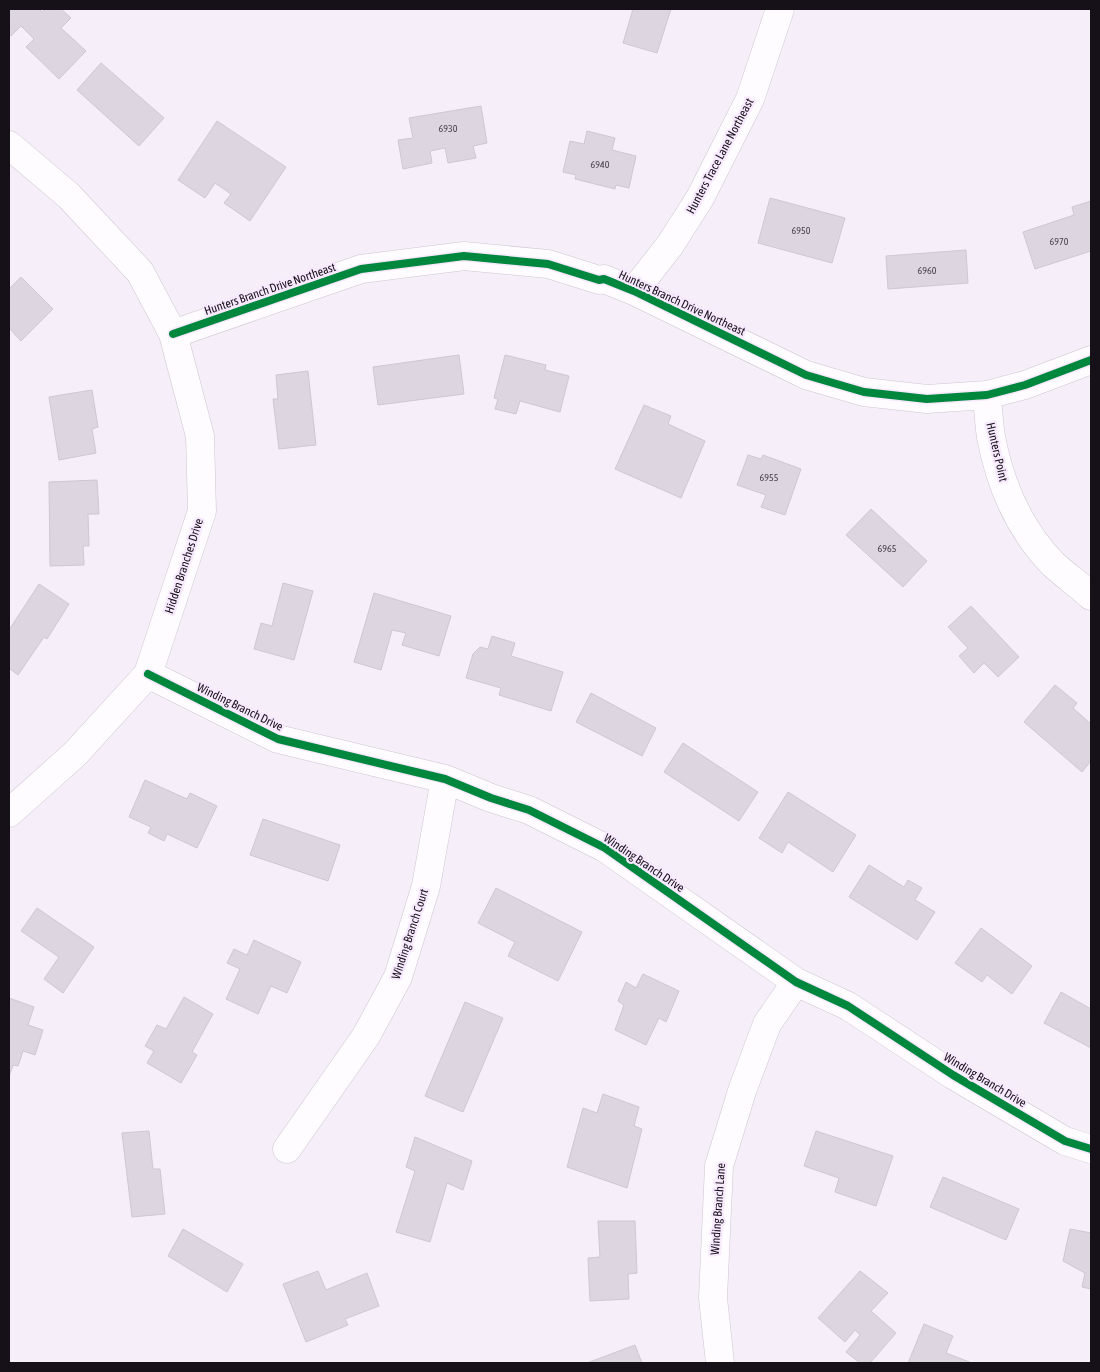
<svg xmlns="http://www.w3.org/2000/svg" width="1100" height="1372" viewBox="0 0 1100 1372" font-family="'Asap Condensed',sans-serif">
<rect width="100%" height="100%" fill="#f6eef9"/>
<path fill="#ddd6e0" stroke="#cec8d1" d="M9,9H39L42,12L45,9H61L71,18L61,28L86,51L59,79L26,47L34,39L21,26L11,36L9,34Z
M633,9H671L657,53L623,43Z
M101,63L164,118L139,146L77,90Z
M481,106L487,143L473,146L476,158L448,163L445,148L430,151L432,163L403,169L398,140L413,138L409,118Z
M217,121L286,167L250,221L224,203L231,194L215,183L205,198L178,180Z
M587,131L615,138L612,150L636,156L629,188L616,185L615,189L575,179L576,175L563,172L570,141L584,144Z
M770,198L845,218L832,263L758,243Z
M1091,201V251L1035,269L1023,232L1074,215L1072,207Z
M966,250L968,283L888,289L886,256Z
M21,277L53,309L21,341L9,328V287L10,288Z
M459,355L464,394L378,405L373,367Z
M505,355L546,365L545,370L569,376L560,412L520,401L516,414L495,409L498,399L494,398Z
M308,371L316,445L279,449L273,399H278L276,375Z
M92,390L98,427L92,429L96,453L59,460L49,397Z
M644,405L671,416L668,424L705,441L681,498L615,469Z
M748,455L761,459L763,455L801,469L785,515L761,507L766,495L737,485Z
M97,480L99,514H88L89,546H83L84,565L50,566L49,482Z
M871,509L927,561L903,587L846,535Z
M283,583L313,591L294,660L254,649L261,623L272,626Z
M39,584L69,604L47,639L44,637L18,675L9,668V630Z
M374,593L451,616L439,656L402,645L406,633L392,630L381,670L354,662Z
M971,606L1019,657L998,677L984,663L974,673L959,656L968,648L948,627Z
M492,636L515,643L511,656L563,672L551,711L499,695L501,688L466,678L473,654L480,647L488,649Z
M1055,685L1077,703L1073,708L1091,724V761L1082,772L1024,722Z
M591,693L656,728L642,756L576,722Z
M683,743L758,792L739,821L664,772Z
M145,780L187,799L190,793L217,806L197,848L167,834L164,841L148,833L151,827L129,817Z
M788,792L856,835L833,872L788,842L782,853L759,838Z
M263,819L340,845L328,881L250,855Z
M869,865L904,887L908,880L922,888L915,900L935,912L917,940L849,897Z
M496,888L582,932L558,981L508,956L515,942L478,923Z
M37,908L94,947L63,993L44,979L59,957L21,931Z
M981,928L1032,966L1012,994L987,975L982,982L955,963Z
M254,940L301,962L287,993L271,986L258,1014L226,999L240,969L227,963L234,949L247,955Z
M643,974L679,991L666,1022L659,1018L646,1045L615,1030L624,1005L618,1001L626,982L636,988Z
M1061,992L1091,1009V1048L1044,1023Z
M184,997L213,1014L192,1052L197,1055L181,1083L147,1063L154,1051L145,1046L157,1025L166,1029Z
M9,998L34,1007L28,1025L43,1030L35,1055L23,1051L18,1066L13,1065L9,1077Z
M465,1002L503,1018L463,1112L425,1096Z
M603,1094L639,1107L634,1126L642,1129L627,1188L567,1167L583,1108L597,1113Z
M149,1131L153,1169H160L165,1214L132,1217L122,1133Z
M816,1131L893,1156L876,1206L835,1192L839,1178L804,1166Z
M415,1137L472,1161L463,1190L447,1183L430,1242L396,1232L415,1171L406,1167Z
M943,1177L1019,1209L1006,1240L930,1207Z
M598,1221H635L637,1273L628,1274L629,1299L590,1301L588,1258L600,1257Z
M183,1229L243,1264L227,1292L168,1256Z
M1070,1229L1091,1233V1289L1082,1287L1085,1273L1063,1261Z
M318,1271L326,1290L367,1273L379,1306L345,1319L348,1325L306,1342L283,1284Z
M860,1271L888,1293L871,1311L896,1333L870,1363H860L846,1352L860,1335L855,1330L845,1342L818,1318Z
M924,1324L953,1336L946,1353L972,1363H908Z
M635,1345L642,1363H587Z"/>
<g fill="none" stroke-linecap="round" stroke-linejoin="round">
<defs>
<path id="street" d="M9,145L69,196L140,272L173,334L200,436L202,511L148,674L75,754L9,813
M634,291L670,245L700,198L750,99L780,9
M173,334L361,269L464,256L548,264L599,280L604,279L634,291L806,375L864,392L927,399L987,395L1025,385L1091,360
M987,395C988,409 989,424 991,437C1000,484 1019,529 1053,564C1065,575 1079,585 1091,596
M148,674L278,739L445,779L491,798L529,810L605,848L796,982L848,1006L953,1075L1065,1141L1091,1149
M287,1149L366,1036L398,977L426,886L445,779
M720,1363L713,1298L719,1166L742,1091L767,1024L796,982"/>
</defs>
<use href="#street" stroke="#cdc6d0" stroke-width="29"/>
<use href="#street" stroke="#fefcfe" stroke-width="28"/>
<defs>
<path id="cycleway" d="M173,334L361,269L464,256L548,264L599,280L604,279L634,291L806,375L864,392L927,399L987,395L1025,385L1091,360
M148,674L278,739L445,779L491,798L529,810L605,848L796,982L848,1006L953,1075L1065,1141L1091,1149"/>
</defs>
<use href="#cycleway" stroke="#f7e9fe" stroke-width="11"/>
<use href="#cycleway" stroke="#00873e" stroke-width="8"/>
</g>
<g text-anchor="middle" stroke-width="4.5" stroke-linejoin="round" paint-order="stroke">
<g font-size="10" fill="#49424b">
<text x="448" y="132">6930</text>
<text x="600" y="168">6940</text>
<text x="801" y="234">6950</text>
<text x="1059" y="245">6970</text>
<text x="927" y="274">6960</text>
<text x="769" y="481">6955</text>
<text x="887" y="552">6965</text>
</g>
<g font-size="12" fill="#161018" stroke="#f7e9fe">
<text transform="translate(720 156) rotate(-62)" y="4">Hunters Trace Lane Northeast</text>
<text transform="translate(270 289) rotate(-19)" y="4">Hunters Branch Drive Northeast</text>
<text transform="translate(682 303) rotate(25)" y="4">Hunters Branch Drive Northeast</text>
<text transform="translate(997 452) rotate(77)" y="4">Hunters Point</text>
<text transform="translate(184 566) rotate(-72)" y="4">Hidden Branches Drive</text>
<text transform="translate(240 707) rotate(26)" y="4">Winding Branch Drive</text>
<text transform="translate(644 863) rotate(34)" y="4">Winding Branch Drive</text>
<text transform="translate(410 934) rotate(-72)" y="4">Winding Branch Court</text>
<text transform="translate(985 1080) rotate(31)" y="4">Winding Branch Drive</text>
<text transform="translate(718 1209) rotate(-86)" y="4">Winding Branch Lane</text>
</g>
</g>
<rect width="1100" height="1372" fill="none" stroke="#161018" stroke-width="20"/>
</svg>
